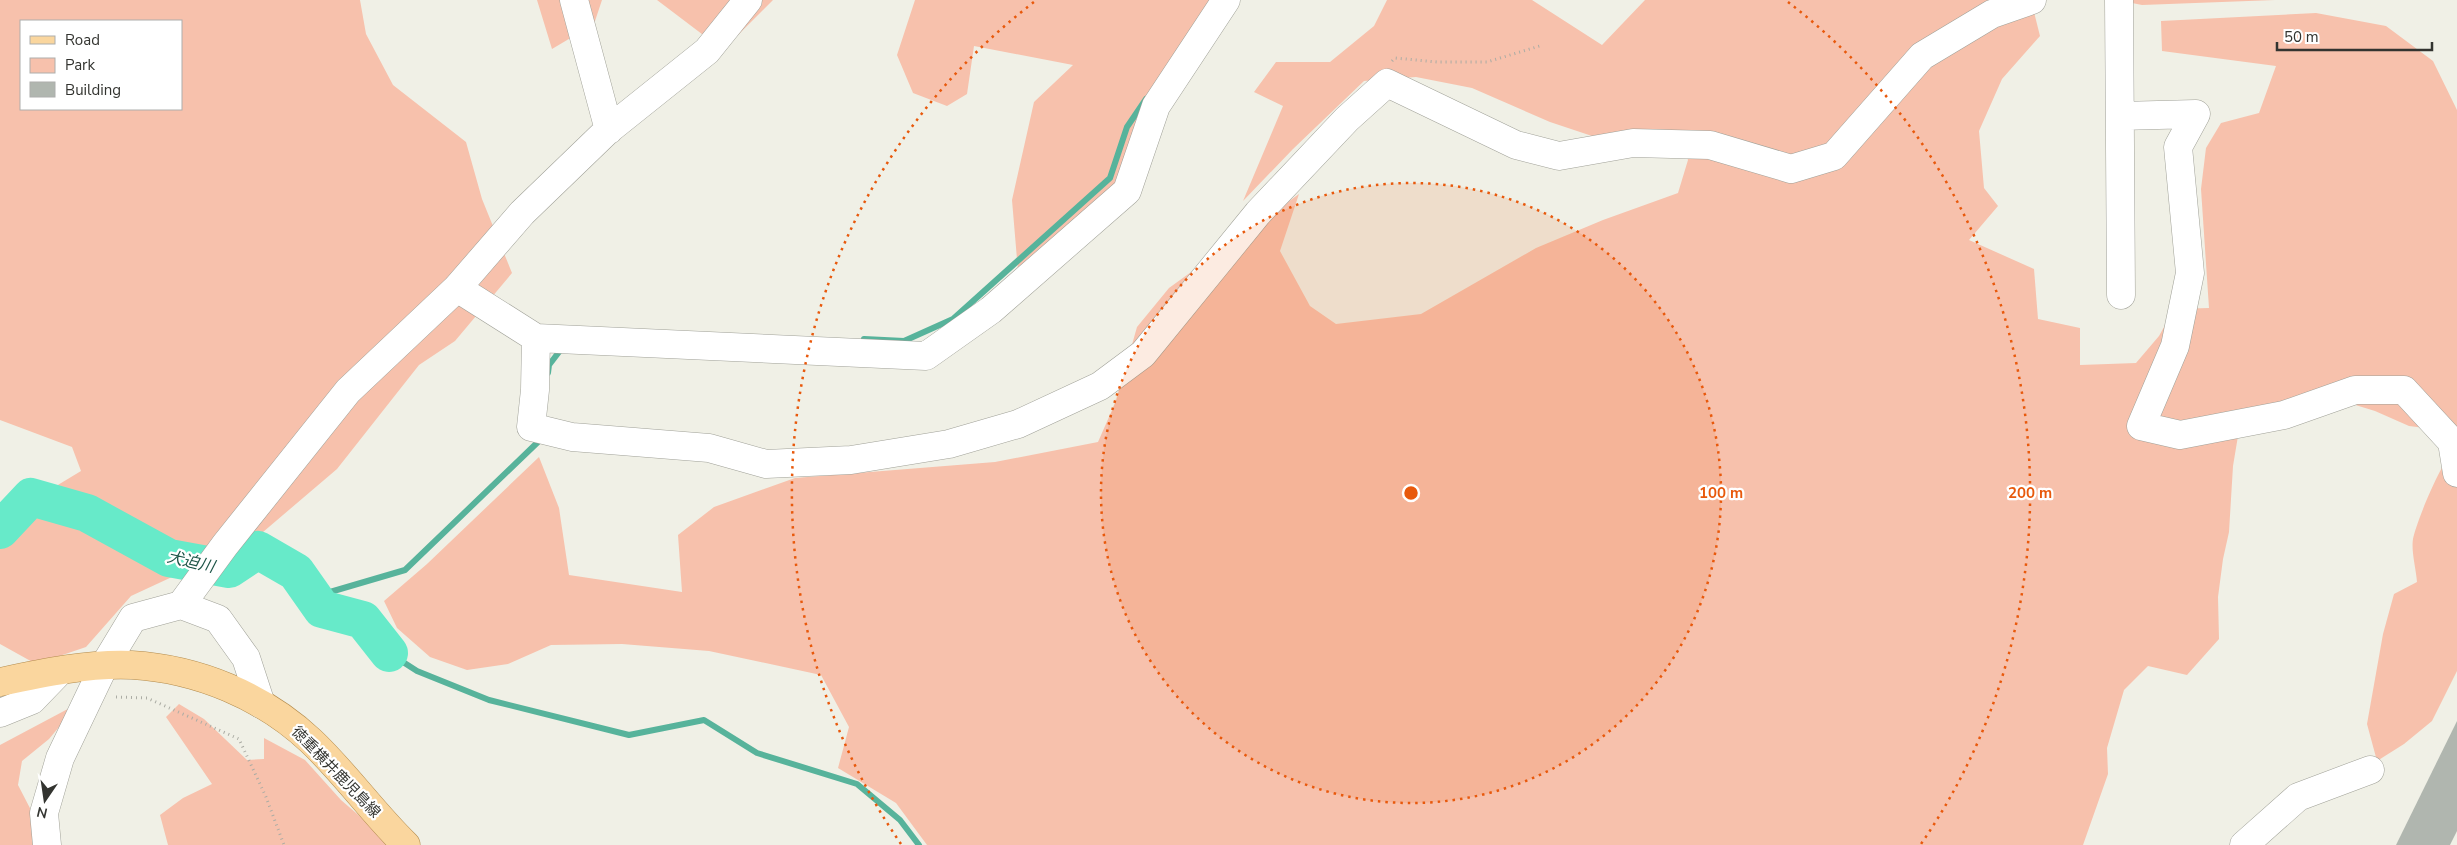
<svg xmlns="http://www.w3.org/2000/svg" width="2457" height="845" viewBox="0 0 2457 845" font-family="'Nunito Sans','Noto Sans JP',sans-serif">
<rect width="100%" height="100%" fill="#f0f0e6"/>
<path fill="#f7c1ac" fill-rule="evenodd" d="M0,0H360L366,34L393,85L466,142L482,199L512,273L455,341L419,365L337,469L256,538L131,596L86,647L36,664L0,644V520L81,471L72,447L0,420ZM21,21H181V109H21Z
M537,0H602L594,24L552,49Z
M657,0H773L723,50Z
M915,0H1237L1085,233L1018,271L1012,200L1034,102L1073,65L974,46L967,94L947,106L913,93L897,55Z
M1387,0H1532L1602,45L1645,0H2031L2040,36L2002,79L1979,131L1984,188L1998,206L1969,240L2034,269L2038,319L2080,328V365L2136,363L2159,336L2174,309L2209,308L2201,189L2206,148L2221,123L2259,113L2276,66L2162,51L2161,21L2316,13L2386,26L2433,61L2457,110V432L2409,426L2375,411L2313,392L2240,424L2233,466L2229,532L2223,559L2218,597L2219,639L2187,675L2148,666L2124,690L2107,748L2108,774L2083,845H927L896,803L838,768L849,727L821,675L709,651L622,644L551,645L508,664L467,670L430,657L397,628L384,601L427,564L539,457L559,508L569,575L682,592L678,535L714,507L795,478L995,462L1098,442L1116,401L1137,327L1169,288L1299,194L1280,251L1310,306L1336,324L1421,314L1536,248L1603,220L1678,193L1688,160L1676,132L1598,138L1550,122L1472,88L1416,77L1364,81L1293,149L1243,201L1283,106L1254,92L1276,62H1330L1374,26Z
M2117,0H2275L2142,5Z
M2457,449V671L2432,721L2404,744L2377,761L2367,724L2383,634L2394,594L2417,582C2416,569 2411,551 2413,539C2416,523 2444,453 2457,449Z
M79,703L49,739L22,761L18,785L49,845H0V745Z
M179,704L204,719L247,760L264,759V738L305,760L341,800L393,845H168L160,815L183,798L212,784L166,717Z"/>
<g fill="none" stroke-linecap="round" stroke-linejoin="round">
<path stroke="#57b39b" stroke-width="6" d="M864,339L904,341L953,319L1110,178L1127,127L1146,99
M548,373L549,365L562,348
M313,597L405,570L539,441V435
M389,653L417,671L489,700L629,735L704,720L757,753L857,784L900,820L919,845"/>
<path stroke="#67eac9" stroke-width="38" d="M0,530L31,497L87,513L169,558L229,569L258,550L296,572L322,609L363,620L389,653"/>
</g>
<path fill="#b0b6af" d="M2457,721V831L2450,845H2396Z"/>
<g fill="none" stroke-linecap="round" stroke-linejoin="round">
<defs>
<path id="minor" d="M574,0L609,130
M2119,0L2121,295
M2120,116L2196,114L2178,147L2190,273L2175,346L2141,426L2180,435L2284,415L2355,390H2404L2452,442L2457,473
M457,288L536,338L535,390L531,427L572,437L709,448L766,464L851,460L949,444L1018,424L1100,386L1143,354L1258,213L1347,119L1387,83L1516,145L1559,156L1633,143L1710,145L1791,169L1834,156L1922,56L1992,14L2032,0
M536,338L926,356L991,310L1127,191L1156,106L1226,0
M181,605L218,619L246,658L261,704
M0,713L32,700L59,672
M47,845L44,813L60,758L104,666L133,618L181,605L225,545L348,391L457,288L522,213L607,131L707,51L748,0
M2244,845L2298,797L2370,770"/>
<path id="major" d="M0,682C42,673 89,663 132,665C198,669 263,696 311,741C345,773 372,812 406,845"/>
</defs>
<use href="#minor" stroke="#a0a198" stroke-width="29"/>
<use href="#major" stroke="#b28b4d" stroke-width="29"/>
<path stroke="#abaca4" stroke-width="3" stroke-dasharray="1 4" stroke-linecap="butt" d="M1392,61L1395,58L1437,62H1487L1543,45
M116,697L147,698L239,739L266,797L284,845"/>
<use href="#minor" stroke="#fff" stroke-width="28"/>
<use href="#major" stroke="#fad69e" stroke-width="28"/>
</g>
<circle cx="1411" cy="493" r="310" fill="#e8590c" fill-opacity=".12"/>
<g fill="none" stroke="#e8590c" stroke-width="2.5" stroke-dasharray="2.5 5">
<circle cx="1411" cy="493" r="310"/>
<path d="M901 844A619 619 0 0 1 1034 2M1788 2A619 619 0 0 1 1921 844"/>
</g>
<g text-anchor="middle" stroke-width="4.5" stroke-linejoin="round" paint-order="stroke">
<g font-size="15" fill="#333430" stroke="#fff">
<text transform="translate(336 772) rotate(46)" y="5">徳重横井鹿児島線</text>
</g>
<g font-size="16" font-style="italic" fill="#1e5548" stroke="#fff">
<text transform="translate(191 561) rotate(13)" y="6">犬迫川</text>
</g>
</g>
<circle cx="1411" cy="493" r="8" fill="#e8590c" stroke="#fff" stroke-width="2.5"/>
<g font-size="15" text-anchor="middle" font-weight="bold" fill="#e8590c" stroke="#fff" stroke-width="4.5" stroke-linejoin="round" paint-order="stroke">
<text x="1721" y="498">100 m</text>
<text x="2030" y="498">200 m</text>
</g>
<rect x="20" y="20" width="162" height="90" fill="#ffffff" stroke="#adaeac"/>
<rect x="30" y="36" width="25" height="8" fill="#fad69e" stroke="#adaeac"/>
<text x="65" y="45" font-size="15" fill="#333430">Road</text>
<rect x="30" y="58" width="25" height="15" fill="#f7c1ac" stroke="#adaeac"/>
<text x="65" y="70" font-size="15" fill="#333430">Park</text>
<rect x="30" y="82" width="25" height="15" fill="#b0b6af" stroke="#adaeac"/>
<text x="65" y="95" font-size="15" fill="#333430">Building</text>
<g transform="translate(45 800) rotate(193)" stroke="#ffffff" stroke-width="4" paint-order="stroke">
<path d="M0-4L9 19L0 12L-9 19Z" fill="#333430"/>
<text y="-8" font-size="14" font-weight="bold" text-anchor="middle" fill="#333430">N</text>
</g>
<path d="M2277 42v8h155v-8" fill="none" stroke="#333430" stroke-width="2.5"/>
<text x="2284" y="42" font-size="15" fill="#333430" stroke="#ffffff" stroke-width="4" paint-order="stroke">50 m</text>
</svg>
